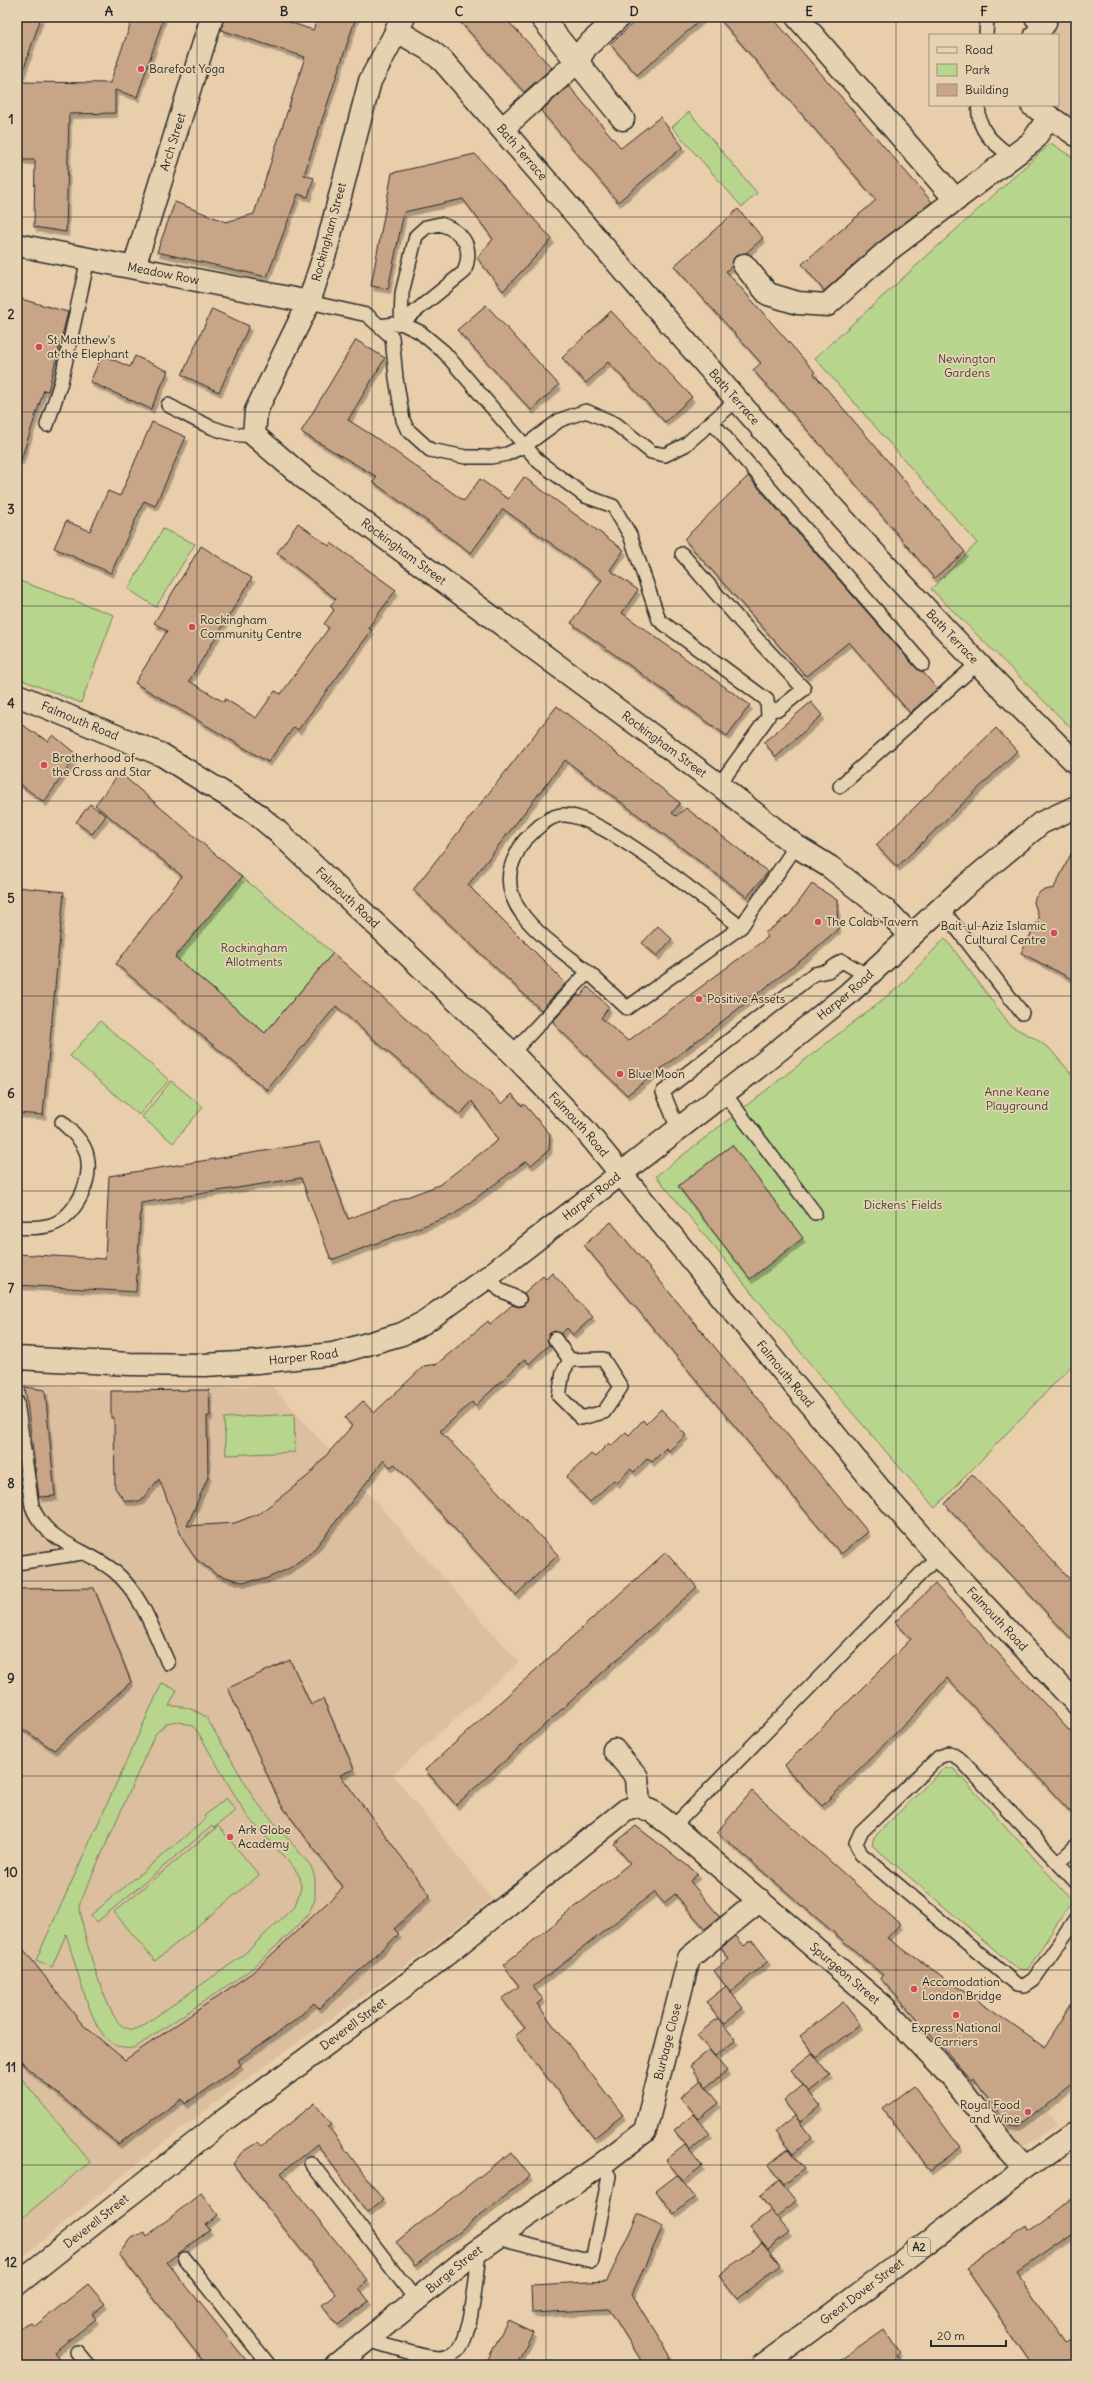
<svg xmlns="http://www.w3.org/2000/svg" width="1093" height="2382" viewBox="0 0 1093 2382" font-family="Delius,sans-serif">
<defs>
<filter id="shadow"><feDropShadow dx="2.5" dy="4.5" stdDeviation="0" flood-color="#0004"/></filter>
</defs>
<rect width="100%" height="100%" fill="#e9ceab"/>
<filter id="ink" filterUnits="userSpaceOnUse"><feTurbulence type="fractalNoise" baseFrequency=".025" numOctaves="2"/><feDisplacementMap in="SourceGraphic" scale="8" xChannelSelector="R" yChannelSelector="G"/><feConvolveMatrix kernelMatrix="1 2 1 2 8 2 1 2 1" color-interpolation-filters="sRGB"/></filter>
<g filter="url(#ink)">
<path fill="#dbbf9e" d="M1047,17H1076V121L1049,105H1058V35H1047Z
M17,1383L112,1390L272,1386L519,1662L393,1775L492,1899L421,1955L249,2077L158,2147L17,2261Z
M1002,2057L1056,2125L1020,2150L966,2085Z"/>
<path fill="#b8d58d" stroke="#72805c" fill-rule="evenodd" d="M689,112L757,193L742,207L672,127Z
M1051,143L1076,160V733L931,589L977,543L815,358Z
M163,529L195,544L156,607L128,589Z
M17,580L114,615L81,703L17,678Z
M242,877L333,953L265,1033L175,957Z
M945,938L1011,1026L1034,1038L1050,1049L1073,1076H1076V1361L935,1508L817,1372L656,1176L900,986Z
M100,1021L169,1080L139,1115L70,1056Z
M171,1081L203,1107L173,1143L142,1117Z
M294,1414L295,1452L226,1455L224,1418Z
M162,1683L177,1690L169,1706C184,1706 194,1709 206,1717L255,1800L311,1866L315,1878V1900L307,1916L298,1926L249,1971L136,2047C123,2052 110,2044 102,2033C88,2015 74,1958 66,1934L52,1967L36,1960ZM176,1721L193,1726L199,1734L247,1816L294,1868L300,1877L301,1888L295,1906L241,1957L141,2027L133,2030C126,2028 120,2026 116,2019C103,2001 79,1925 80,1903L155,1734L167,1723Z
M945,1767L954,1769L1070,1898L1069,1905L1028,1969L1024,1970L1016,1968L872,1845L874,1837Z
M226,1798L236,1810L214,1828L212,1826L97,1922L91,1915L206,1819L204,1816Z
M218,1826L259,1875L155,1961L114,1912Z
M17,2073L90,2162L17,2222Z"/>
<path fill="#c9a588" stroke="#2b2b2b" filter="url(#shadow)" d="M17,17H41L21,77H17Z
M133,17H164L137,97L115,90V113L69,114L66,232L34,227L35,160H17V82L110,83Z
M224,17H274L313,30L318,17H356L304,175L314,178L308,197L298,194L267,277L157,252L175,202L226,222L254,214L305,57L221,30Z
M456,17H504L552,68L524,92Z
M640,17H704L637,75L610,44Z
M718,17H772L932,202L878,243L824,291L802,264L876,200Z
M569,86L621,148L660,117L683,147L618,202L541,111Z
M475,154L552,239L503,291L477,258L493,239L463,199L404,212L388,289L371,286L392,173Z
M738,209L763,238L746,253L736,256L732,266L726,271L815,372L814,374L965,552L934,578L847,474L753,370L761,363L674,266Z
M17,298L68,312L48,391L44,390L21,460H17Z
M486,305L559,385L531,410L457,330Z
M212,309L249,326L219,392L182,375Z
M611,311L692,397L665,422L608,362L586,383L562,358Z
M356,340L385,358L348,420L375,437L464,501L480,479L508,499L524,477L624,550L610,570L638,590L622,613L750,705L727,736L571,623L602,580L503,509L471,553L373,482L377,477L301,432Z
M102,355L130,367L135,356L168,371L151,409L90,382Z
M152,422L186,437L155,506L144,501L111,573L54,548L66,521L90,531L108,491L120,496Z
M748,476L917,669L923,672L937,689L910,713L849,642L806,676L684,539Z
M298,523L329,546L331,543L396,590L368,628L372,630L298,730L294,727L268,762L135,683L167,631L154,623L201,546L252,578L189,681L224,702L225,699L256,718L275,691L281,694L329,628L324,624L334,610L330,606L336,599L277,553Z
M811,702L822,715L776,757L764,742Z
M557,706L680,803L672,813L676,816L686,808L768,872L747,897L565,760L468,885L566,983L541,1010L413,890Z
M17,722L48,741L53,735L77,755L44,802L17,782Z
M996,728L1017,751L897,867L876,845Z
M120,773L242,877L175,957L265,1033L333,953L502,1104L512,1094L522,1106L524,1104L550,1134L549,1150L531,1165L526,1161L453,1215L331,1260L301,1178L141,1203L136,1292L17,1285V1254L105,1259L109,1176L320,1142L348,1219L439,1185L498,1140L472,1101L460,1115L336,1006L267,1090L116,964L182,876L95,805Z
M90,804L106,816L92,834L76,822Z
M1076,844V981L1021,953L1039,918L1034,902L1035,898L1041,891L1054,888Z
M812,884L837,900L838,929L809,954L627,1095L555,1025L553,1021L578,995L580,997L588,987L609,1007L601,1018L628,1041L768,937L765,933L790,914Z
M17,887L64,892L43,1115L17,1113V955L20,927H17Z
M658,926L672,939L657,956L642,943Z
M732,1145L803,1238L750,1279L678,1186Z
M611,1222L868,1532L841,1554L584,1245Z
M552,1273L593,1317L573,1335L567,1328L561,1334L555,1331L550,1333L547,1339L549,1345L529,1364L525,1359L475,1406L472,1402L440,1431L558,1555L516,1595L395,1464L390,1467L384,1460L312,1552L288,1569L265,1579L242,1582L216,1574L196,1559L183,1540L159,1479L140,1501H125L115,1488L114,1418H111V1391L209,1390L210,1416H207L208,1477L187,1526L235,1523L260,1513L308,1476L352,1426L345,1418L363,1401L374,1413L424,1366L437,1364L488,1321L490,1324L512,1305L519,1307L524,1305L527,1299L524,1293L543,1276L546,1279Z
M25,1387L45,1390L55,1496L39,1497Z
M661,1409L686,1435L669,1451L666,1448L652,1462L648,1458L634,1472L630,1469L617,1483L614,1480L590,1502L566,1477L591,1454L595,1457L609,1443L611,1446L626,1432L629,1435L643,1420L646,1424Z
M972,1474L1076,1586V1644L945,1504Z
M666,1552L697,1587L456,1805L425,1770Z
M935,1584L1076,1738V1818L947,1678L920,1709L822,1806L784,1766L911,1639L895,1622Z
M94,1588L131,1682L54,1750L17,1725V1589Z
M290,1660L311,1705L323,1699L354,1769L340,1775L430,1895L394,1929L399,1934L319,2008L314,2003L293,2022L238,2060L241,2065L185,2104L182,2099L118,2144L26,2067L17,2055V1941L82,2024L125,2060L253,1972L343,1888L280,1803L228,1688Z
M752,1791L900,1924L887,1938L1044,2047L1076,1997V2079L1019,2126L1006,2124L974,2078L972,2080L880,1978L883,1975L717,1832Z
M636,1826L698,1874L690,1881L720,1917L705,1929L675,1894L664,1903L654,1892L533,1987L543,1999L537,2004L623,2115L594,2138L515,2036L525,2028L502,1999L519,1986L503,1965L630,1863L614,1844Z
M736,1936L744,1946L752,1940L768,1961L731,1992L714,1971L729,1959L721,1948Z
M726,1986L743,2008L723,2024L706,2002Z
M843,2002L860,2024L817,2058L800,2036Z
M718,2018L736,2040L715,2056L697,2035Z
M709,2050L727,2071L706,2087L690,2066Z
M812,2053L830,2075L809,2092L791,2070Z
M701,2080L719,2103L699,2119L681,2097Z
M803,2085L820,2106L800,2122L784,2101Z
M914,2086L960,2147L930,2170L883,2109Z
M315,2103L332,2124L328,2126L383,2200L367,2212L317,2144L281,2173L368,2281L359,2288L369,2301L338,2325L322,2305L336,2294L233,2164L242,2152L258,2142L262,2146Z
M694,2114L710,2134L690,2150L674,2130Z
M795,2116L812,2138L793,2154L775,2132Z
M685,2145L702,2166L683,2181L666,2160Z
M788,2149L804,2169L784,2185L768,2165Z
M511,2152L530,2176L415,2266L396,2242Z
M677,2175L695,2197L674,2214L656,2191Z
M779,2180L796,2201L776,2217L760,2196Z
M201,2193L218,2215L206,2225L210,2230L167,2262L250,2365H206L119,2254L130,2239L144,2232L147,2236Z
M1076,2195V2231L1017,2272L1064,2341L1076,2332V2365H1032L966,2268L1027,2226L1029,2230Z
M771,2210L789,2232L768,2249L750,2227Z
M638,2214L663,2226L632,2294L671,2357L659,2365H644L609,2309L532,2313L531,2285L607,2281Z
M762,2242L780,2265L737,2299L719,2276Z
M88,2284L105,2304L92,2314L96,2319L54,2352L64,2365H23L17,2357V2330L31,2323L35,2326Z
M508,2320L533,2332L516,2365H485Z
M884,2330L899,2352L896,2355L903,2365H834Z"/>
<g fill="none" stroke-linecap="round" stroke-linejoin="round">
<defs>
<path id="service" d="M986,35L987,17
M979,105C976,130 993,143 1012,157
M440,224C464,232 474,247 464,272L401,323L402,293L416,236L426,227Z
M309,302L367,315L392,337L396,378L403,420L407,429L430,450L466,457H491L507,454L526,445L560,420L586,411L616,424L651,452L665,455L685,445L737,400
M380,326L401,323L420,332L444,352L539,462L585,496L613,506L630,535L659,620L767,700L768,717L719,785
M168,405C194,419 224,438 254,435
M712,422L923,664
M47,425L61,382L88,259
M682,554L741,622L804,689L779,709L768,710
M840,786L977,664
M942,909L1022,1013
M588,972C555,944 488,907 516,855C519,849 522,842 527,838C537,828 550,814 565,815C605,817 704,900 741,927L796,846
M512,1053L588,972L627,1008L741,927
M724,1093L815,1213
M678,1129L663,1092L814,974L828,971L842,961L868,976
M17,1227C28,1228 40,1228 51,1225C78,1216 97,1173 84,1147C79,1137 70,1130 62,1122
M488,1277L500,1290L519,1299
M555,1339L570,1360L563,1372L559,1396L581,1418L604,1412L621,1387L603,1359L570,1360
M17,1402L32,1506C45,1543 87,1549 114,1571C141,1593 154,1632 168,1663
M17,1563L82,1553
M673,1827L938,1556
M1058,1863L1076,1846
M1076,1882L961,1760L950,1753L939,1757L861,1832L856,1843L861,1854L1017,1985L1024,1986L1034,1979L1076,1919
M311,2163L416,2300
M496,2237L592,2261L609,2176L602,2164
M185,2259L269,2365
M369,2338L377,2343C396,2348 417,2356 437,2358C444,2358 454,2355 459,2349C472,2334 477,2271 479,2250
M77,2352L88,2365"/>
<g id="minor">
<path id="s1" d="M404,17L370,81L326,250L309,302L256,411L254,435L304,478L719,785L796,846L830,867L890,914L911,936"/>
<path d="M541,17L623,119"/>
<path d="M797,17L956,200"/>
<path id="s2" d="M396,30L428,49L442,60C649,298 851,541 1076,763"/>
<path d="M1036,35L1045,23L1036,17"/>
<path d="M1032,105L1076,135"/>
<path d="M502,129L577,62L586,47L619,17"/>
<path id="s3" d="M17,245L309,302"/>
<path d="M744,265L768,294L798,303L827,305L886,252L1032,142L1049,117"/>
<path id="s4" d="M134,267L212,17"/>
<path id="s5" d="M17,695L162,755L254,812L277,831L512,1053L585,1130L882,1492L938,1556L1076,1703"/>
<path id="s6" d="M639,1806L653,1812L673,1827L884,2007L954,2080L1008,2150L1025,2168"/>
<path id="s7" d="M17,2284L223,2121L434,1964L626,1810L639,1806L637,1777L614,1750"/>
<path id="s8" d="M336,2365L474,2253L602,2164L645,2131L689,1958L760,1900"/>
</g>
<g id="secondary">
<path id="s9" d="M17,1358L130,1364L204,1365L257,1362L333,1354L402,1334L423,1323L488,1277L763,1063L848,994L963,888L1041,823L1076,807"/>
</g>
<g id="primary">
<path id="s10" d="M763,2365C869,2289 970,2207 1076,2132"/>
</g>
</defs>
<use href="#service" stroke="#2b2b2b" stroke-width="16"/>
<use href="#minor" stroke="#2b2b2b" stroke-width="25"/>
<use href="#secondary" stroke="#2b2b2b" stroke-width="25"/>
<use href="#primary" stroke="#2b2b2b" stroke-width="25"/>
<use href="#service" stroke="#e6d2b0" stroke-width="13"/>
<use href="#minor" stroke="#e6d2b0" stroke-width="22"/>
<use href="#secondary" stroke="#e6d2b0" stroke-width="22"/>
<use href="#primary" stroke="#e6d2b0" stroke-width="22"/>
</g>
</g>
<path fill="none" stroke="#2b2b2b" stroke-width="1" stroke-opacity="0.55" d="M197,17V2365M372,17V2365M546,17V2365M721,17V2365M896,17V2365M17,217H1076M17,412H1076M17,606H1076M17,801H1076M17,996H1076M17,1191H1076M17,1386H1076M17,1581H1076M17,1776H1076M17,1970H1076M17,2165H1076"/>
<g fill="#d1495b" stroke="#e6d2b0" stroke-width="1.5">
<circle cx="141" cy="69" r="4"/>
<circle cx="39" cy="347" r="4"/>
<circle cx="192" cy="627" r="4"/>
<circle cx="44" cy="765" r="4"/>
<circle cx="818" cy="922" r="4"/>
<circle cx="1054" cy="933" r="4"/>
<circle cx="699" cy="999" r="4"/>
<circle cx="620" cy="1074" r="4"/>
<circle cx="230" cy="1837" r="4"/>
<circle cx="914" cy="1989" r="4"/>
<circle cx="956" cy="2015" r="4"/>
<circle cx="1028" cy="2112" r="4"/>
</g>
<g text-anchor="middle" stroke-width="3.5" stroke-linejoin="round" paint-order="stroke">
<rect fill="#e6d2b0" stroke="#635d53" stroke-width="1" x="908" y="2238" width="22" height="18" rx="3"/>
<g font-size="11" font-weight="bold" fill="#2b2b2b">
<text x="919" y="2251">A2</text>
</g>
<g font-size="12" fill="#2b2b2b" stroke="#e6d2b0" text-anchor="start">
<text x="149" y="73">Barefoot Yoga</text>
<text x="47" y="344">St Matthew's<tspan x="47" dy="14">at the Elephant</tspan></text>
<text x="200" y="624">Rockingham<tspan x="200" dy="14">Community Centre</tspan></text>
<text x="52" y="762">Brotherhood of<tspan x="52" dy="14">the Cross and Star</tspan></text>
<text x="826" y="926">The Colab Tavern</text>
<text x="1046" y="930" text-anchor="end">Bait-ul-Aziz Islamic<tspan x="1046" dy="14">Cultural Centre</tspan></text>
<text x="707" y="1003">Positive Assets</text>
<text x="628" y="1078">Blue Moon</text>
<text x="238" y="1834">Ark Globe<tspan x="238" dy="14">Academy</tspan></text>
<text x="922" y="1986">Accomodation<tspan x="922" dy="14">London Bridge</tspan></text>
<text x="956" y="2032" text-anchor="middle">Express National<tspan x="956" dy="14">Carriers</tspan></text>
<text x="1020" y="2109" text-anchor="end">Royal Food<tspan x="1020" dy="14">and Wine</tspan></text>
</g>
<g font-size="12" fill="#2b2b2b" stroke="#e6d2b0">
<text dy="4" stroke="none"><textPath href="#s4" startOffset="131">Arch Street</textPath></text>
<text dy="4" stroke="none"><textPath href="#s2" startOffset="177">Bath Terrace</textPath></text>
<text transform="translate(329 232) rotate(-75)" y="4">Rockingham Street</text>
<text dy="4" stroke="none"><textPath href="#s3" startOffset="149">Meadow Row</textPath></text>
<text dy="4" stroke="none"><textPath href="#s2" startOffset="501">Bath Terrace</textPath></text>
<text dy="4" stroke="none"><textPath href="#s1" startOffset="637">Rockingham Street</textPath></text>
<text dy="4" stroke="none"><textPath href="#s2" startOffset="825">Bath Terrace</textPath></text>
<text dy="4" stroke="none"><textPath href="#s5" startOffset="68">Falmouth Road</textPath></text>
<text dy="4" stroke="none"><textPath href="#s1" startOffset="961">Rockingham Street</textPath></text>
<text dy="4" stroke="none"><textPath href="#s5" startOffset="392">Falmouth Road</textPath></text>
<text dy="4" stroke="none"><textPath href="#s9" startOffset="947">Harper Road</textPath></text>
<text dy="4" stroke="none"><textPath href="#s5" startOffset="716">Falmouth Road</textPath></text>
<text dy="4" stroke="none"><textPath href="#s9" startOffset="623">Harper Road</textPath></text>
<text dy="4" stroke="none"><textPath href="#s9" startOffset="287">Harper Road</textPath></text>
<text dy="4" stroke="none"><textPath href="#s5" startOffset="1040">Falmouth Road</textPath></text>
<text dy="4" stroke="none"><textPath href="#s5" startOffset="1364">Falmouth Road</textPath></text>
<text dy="4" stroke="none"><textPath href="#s6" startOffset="266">Spurgeon Street</textPath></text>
<text dy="4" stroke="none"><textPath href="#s7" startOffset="425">Deverell Street</textPath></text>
<text dy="4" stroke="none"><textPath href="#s8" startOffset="480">Burbage Close</textPath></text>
<text dy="4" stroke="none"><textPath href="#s7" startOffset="101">Deverell Street</textPath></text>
<text dy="4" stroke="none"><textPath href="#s8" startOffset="152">Burge Street</textPath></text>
<text dy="4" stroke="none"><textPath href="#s10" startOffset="123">Great Dover Street</textPath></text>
</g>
<g font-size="12" fill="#40443a" stroke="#e6d2b0">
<text x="967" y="363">Newington<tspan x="967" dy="14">Gardens</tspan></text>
<text x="254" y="952">Rockingham<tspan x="254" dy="14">Allotments</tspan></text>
<text x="1017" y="1096">Anne Keane<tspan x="1017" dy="14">Playground</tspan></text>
<text x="903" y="1209">Dickens' Fields</text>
</g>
</g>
<rect width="1093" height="2382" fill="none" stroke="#e6d2b0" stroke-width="44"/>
<rect x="929" y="34" width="130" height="72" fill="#e6d2b0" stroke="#9b8f7b"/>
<rect x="937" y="47" width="20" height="6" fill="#e6d2b0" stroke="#9b8f7b"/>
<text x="965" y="54" font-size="12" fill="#2b2b2b">Road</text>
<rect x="937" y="64" width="20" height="12" fill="#b8d58d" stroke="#9b8f7b"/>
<text x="965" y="74" font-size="12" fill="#2b2b2b">Park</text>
<rect x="937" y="84" width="20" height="12" fill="#c9a588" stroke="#9b8f7b"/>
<text x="965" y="94" font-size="12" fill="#2b2b2b">Building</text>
<path d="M931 2340v6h75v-6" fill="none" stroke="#2b2b2b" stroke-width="2"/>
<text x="937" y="2340" font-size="12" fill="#2b2b2b" stroke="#e6d2b0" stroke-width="3" paint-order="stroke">20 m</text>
<rect x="22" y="22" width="1049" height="2338" fill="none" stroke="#2b2b2b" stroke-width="1.5"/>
<g font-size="13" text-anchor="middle" font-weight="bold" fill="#2b2b2b">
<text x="109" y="16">A</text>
<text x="284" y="16">B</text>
<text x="459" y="16">C</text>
<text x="634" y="16">D</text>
<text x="809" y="16">E</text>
<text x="984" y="16">F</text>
<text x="11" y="124">1</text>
<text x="11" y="319">2</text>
<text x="11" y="514">3</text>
<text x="11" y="708">4</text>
<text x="11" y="903">5</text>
<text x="11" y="1098">6</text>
<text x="11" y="1293">7</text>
<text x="11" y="1488">8</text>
<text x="11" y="1683">9</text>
<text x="11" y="1877">10</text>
<text x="11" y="2072">11</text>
<text x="11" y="2267">12</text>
</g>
</svg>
